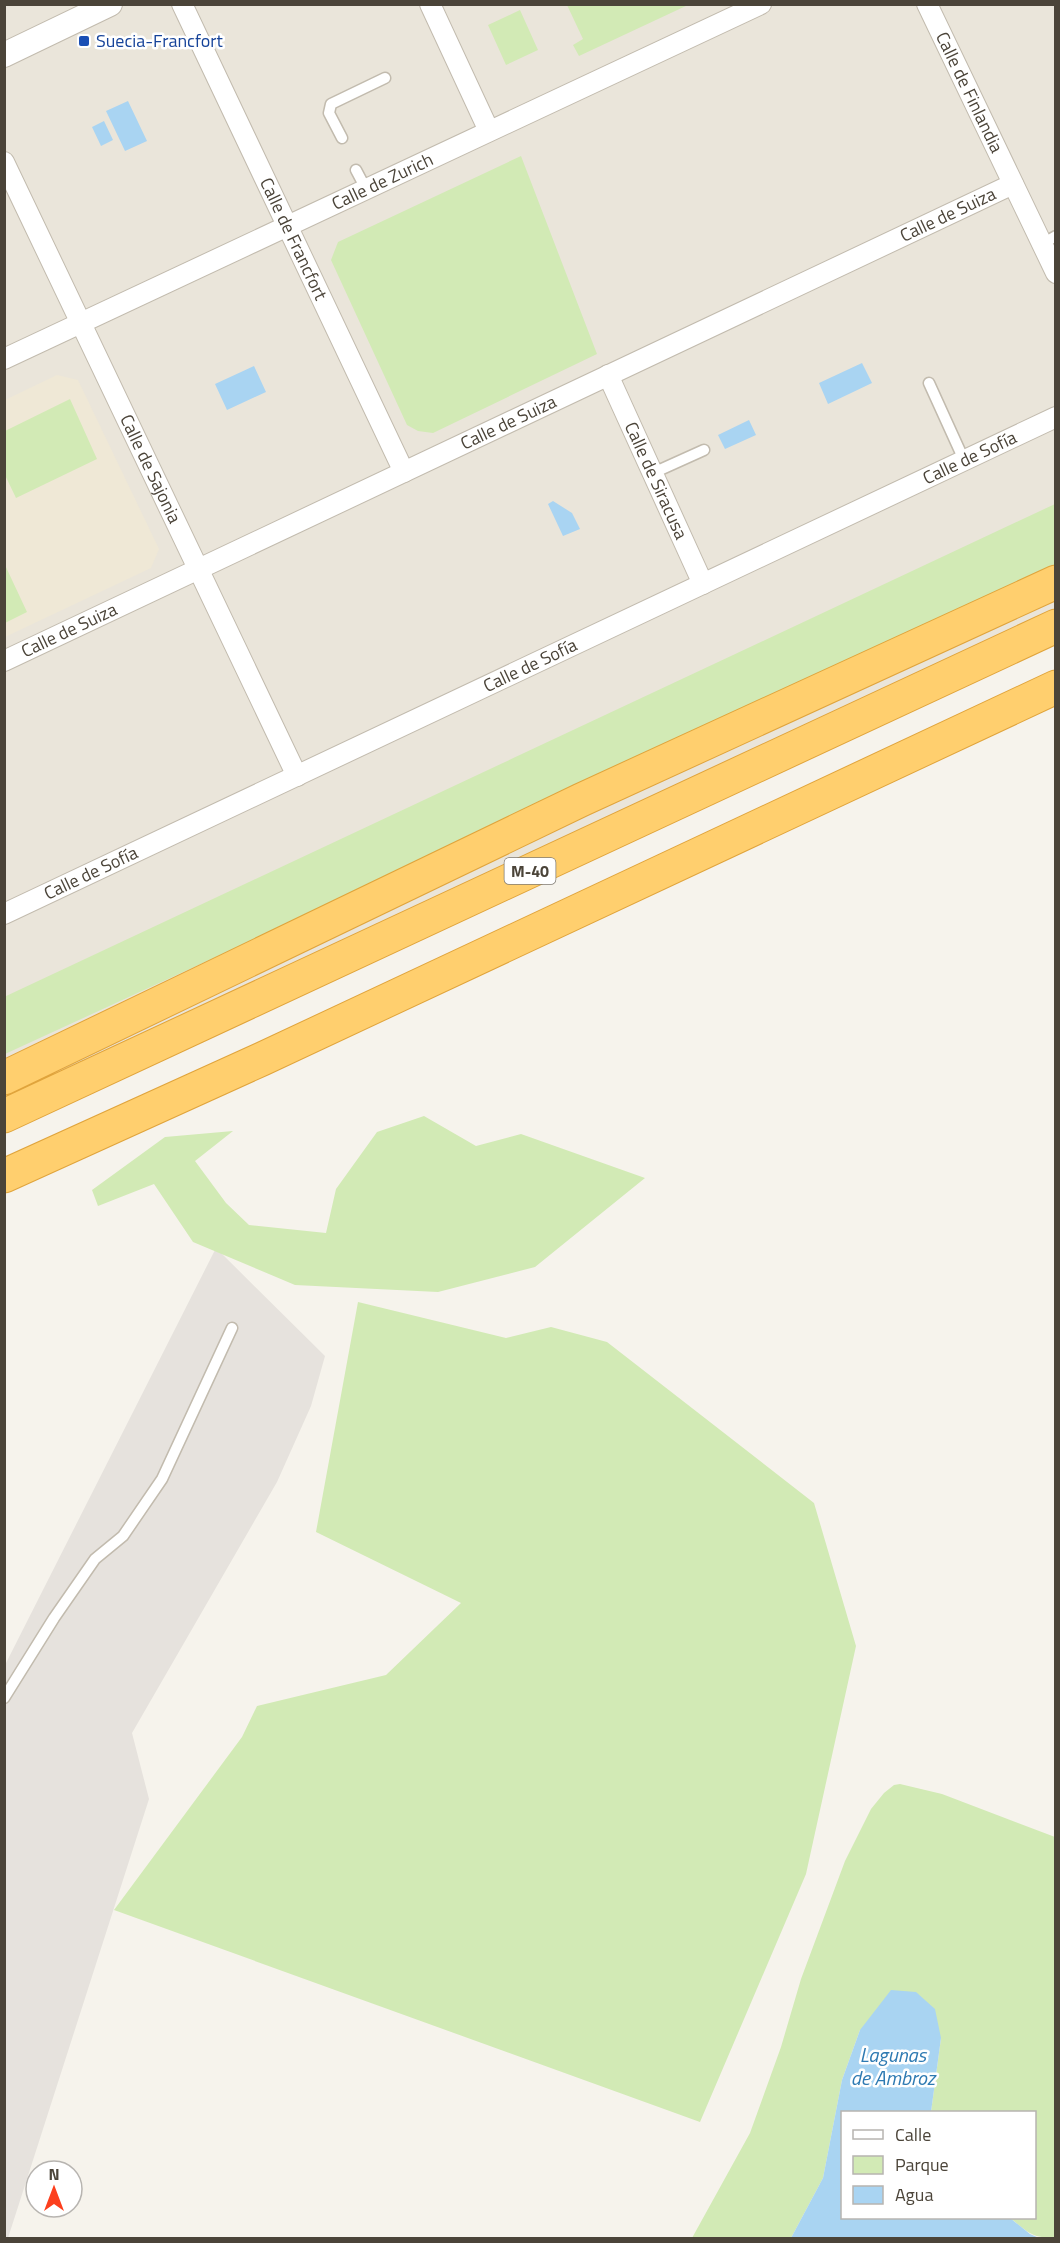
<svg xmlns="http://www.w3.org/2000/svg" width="1060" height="2243" viewBox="0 0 1060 2243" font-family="'Titillium Web',sans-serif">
<rect width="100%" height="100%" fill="#f6f3ec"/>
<path fill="#eae5da" d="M4,5H1055V626L242,1006L5,1089Z"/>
<path fill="#e6e2dd" d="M216,1248L325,1356L311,1406L277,1482L132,1733L149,1799L8,2238H4V1667Z"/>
<path fill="#efe8d6" d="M57,375L78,380L159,549L151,568L5,637V400Z"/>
<path fill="#d2eab5" d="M567,5H688L579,56L573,45L583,39Z
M520,10L538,50L506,65L488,25Z
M521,156L597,354L433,433L418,431L407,425L331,260L338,242Z
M70,399L97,459L16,498L5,475V431Z
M1055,504V565L640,762L5,1054L4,997Z
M5,565L27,612L5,623H4Z
M424,1116L476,1146L521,1134L645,1178L535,1267L438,1292L295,1285L193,1242L154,1184L98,1206L92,1190L165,1137L233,1131L195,1161L226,1203L249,1225L326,1233L336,1189L377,1132Z
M358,1302L506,1338L551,1327L607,1342L814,1503L856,1646L806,1874L700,2122L114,1910L242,1737L257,1706L386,1675L461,1603L316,1532Z
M900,1784L942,1794L1055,1837V2238C1031,2238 1028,2232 1010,2218H1034V2112H931L941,2038L860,2030L842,2080L823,2178L791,2238H692L750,2133L781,2047L801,1979L845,1861L871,1809L884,1793L894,1785Z"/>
<path fill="#a9d4f2" d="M128,101L147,141L125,151L106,111Z
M104,121L113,140L101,146L92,127Z
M862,363L872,383L828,404L819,383Z
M254,366L266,392L227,410L215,384Z
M749,420L756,435L725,449L718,435Z
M553,501L572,513L580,529L563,536L548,504Z
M891,1990L916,1992L935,2009L941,2038L931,2112H842V2218H1010L1030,2234L1039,2238H791L823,2178L842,2080L860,2030Z"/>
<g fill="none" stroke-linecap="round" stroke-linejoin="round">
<defs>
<path id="service" d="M342,138L329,113L331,104L385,78
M356,170L366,189
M1042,244L1056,236
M929,383L964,460
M653,473L704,450
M4,1698L54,1618L95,1559L123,1536L162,1479L232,1328"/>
<g id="minor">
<path id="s1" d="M182,4L404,472"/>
<path d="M430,4L489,131"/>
<path id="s2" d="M927,4L1056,273"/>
<path id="s3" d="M4,162L297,776"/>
<path id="s4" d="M4,359L761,4"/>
<path id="s5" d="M608,375L703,584"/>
<path id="s6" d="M4,661L1013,184"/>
<path id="s7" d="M4,914L1056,417"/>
</g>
<path id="tertiary" d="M4,55L110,4"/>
<path id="motorway" d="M4,1078L581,800L1056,582
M4,1116L1056,626
M4,1176L262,1059L1056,687"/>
</defs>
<use href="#service" stroke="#c2bbae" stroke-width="13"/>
<use href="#minor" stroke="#c2bbae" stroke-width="22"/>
<use href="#tertiary" stroke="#c2bbae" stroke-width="26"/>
<use href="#motorway" stroke="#e0a43c" stroke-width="35"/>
<use href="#service" stroke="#fff" stroke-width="10"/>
<use href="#minor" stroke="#fff" stroke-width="20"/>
<use href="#tertiary" stroke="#fff" stroke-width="24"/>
<use href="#motorway" stroke="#ffcf6e" stroke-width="33"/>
</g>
<rect fill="#1a4fb4" stroke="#fff" stroke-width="2" x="78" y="35" width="12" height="12" rx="3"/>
<g text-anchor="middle" stroke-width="5" stroke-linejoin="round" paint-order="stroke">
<rect fill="#fff" stroke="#817c74" stroke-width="1.5" x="504.5" y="858" width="51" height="26" rx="4.5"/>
<g font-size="16" font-weight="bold" fill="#4b4439">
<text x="530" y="877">M-40</text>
</g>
<g font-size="18" fill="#164399" stroke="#fff" text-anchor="start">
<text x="96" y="47">Suecia-Francfort</text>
</g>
<g font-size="18" fill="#4b4439" stroke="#fff">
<text dy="6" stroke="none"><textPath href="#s2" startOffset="98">Calle de Finlandia</textPath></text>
<text dy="6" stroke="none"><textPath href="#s4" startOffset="418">Calle de Zurich</textPath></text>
<text dy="6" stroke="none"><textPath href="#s6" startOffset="1044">Calle de Suiza</textPath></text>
<text dy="6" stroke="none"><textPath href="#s1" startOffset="260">Calle de Francfort</textPath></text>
<text dy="6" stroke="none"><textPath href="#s6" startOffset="558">Calle de Suiza</textPath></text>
<text dy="6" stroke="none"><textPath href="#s7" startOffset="1068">Calle de Sofía</textPath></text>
<text dy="6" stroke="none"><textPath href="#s3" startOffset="340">Calle de Sajonia</textPath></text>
<text dy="6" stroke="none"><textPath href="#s5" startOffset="116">Calle de Siracusa</textPath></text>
<text dy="6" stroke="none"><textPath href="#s6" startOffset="72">Calle de Suiza</textPath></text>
<text dy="6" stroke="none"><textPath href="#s7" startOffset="582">Calle de Sofía</textPath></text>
<text dy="6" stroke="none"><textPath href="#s7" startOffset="96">Calle de Sofía</textPath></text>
</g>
<g font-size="20" font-style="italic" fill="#2e7ab2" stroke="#fff">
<text x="893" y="2062">Lagunas<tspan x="893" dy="23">de Ambroz</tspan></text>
</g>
</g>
<rect width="1060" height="2243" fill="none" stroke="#4b4439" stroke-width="12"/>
<rect x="841" y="2111" width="195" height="108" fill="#ffffff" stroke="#b7b4b0" stroke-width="1.5"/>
<rect x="853" y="2130" width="30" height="9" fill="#ffffff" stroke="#b7b4b0" stroke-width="1.5"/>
<text x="895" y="2141" font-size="18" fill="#4b4439">Calle</text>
<rect x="853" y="2156" width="30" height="18" fill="#d2eab5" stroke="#b7b4b0" stroke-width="1.5"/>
<text x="895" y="2171" font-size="18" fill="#4b4439">Parque</text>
<rect x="853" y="2186" width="30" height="18" fill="#a9d4f2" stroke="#b7b4b0" stroke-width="1.5"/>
<text x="895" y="2201" font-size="18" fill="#4b4439">Agua</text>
<g transform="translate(54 2189)"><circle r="28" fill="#ffffff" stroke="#b7b4b0" stroke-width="1.5"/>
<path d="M0-4.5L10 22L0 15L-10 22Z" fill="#fc3f1d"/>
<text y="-9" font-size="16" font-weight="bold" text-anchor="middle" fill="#4b4439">N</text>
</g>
</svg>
